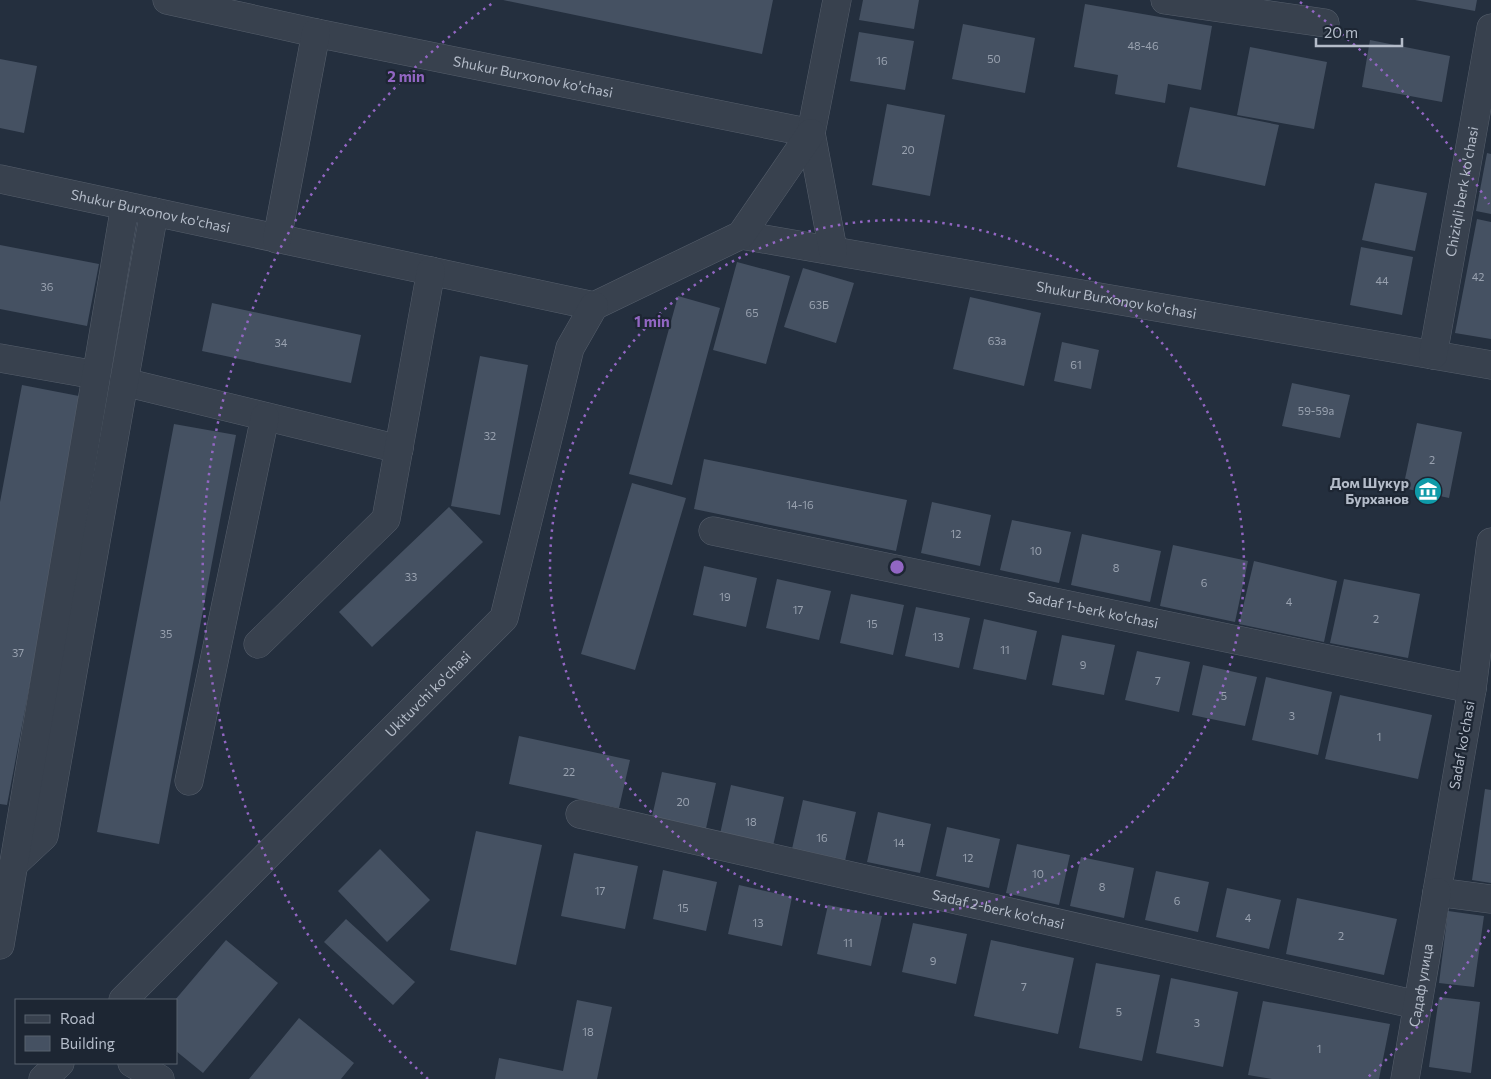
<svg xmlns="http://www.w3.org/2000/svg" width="1491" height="1079" viewBox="0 0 1491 1079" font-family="Commissioner,sans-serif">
<rect width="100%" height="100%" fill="#242f3e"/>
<path fill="#455162" d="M503,0H773L762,54Z
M863,0H919L914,29L859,20Z
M1415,0H1477L1475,11Z
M1085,4L1212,26L1201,90L1168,84L1165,103L1115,94L1118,75L1074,67Z
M963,24L1035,38L1025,93L952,79Z
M859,32L914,41L905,90L850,81Z
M1370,40L1450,56L1442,102L1362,87Z
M1250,47L1327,62L1314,129L1237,115Z
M0,59L37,66L24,133L0,128Z
M887,104L945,115L930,196L872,185Z
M1190,107L1279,125L1265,186L1177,167Z
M1487,153L1491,154V214L1476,211Z
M1375,183L1427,193L1415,251L1362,240Z
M1477,219L1491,222V339L1455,333Z
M0,245L99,264L87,326L0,309Z
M1361,247L1413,257L1402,315L1350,305Z
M737,262L790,276L766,364L713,350Z
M803,268L854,283L836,343L784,327Z
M678,296L720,308L672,485L629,474Z
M970,297L1041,313L1024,386L953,369Z
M212,303L361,335L351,383L202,351Z
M1062,342L1099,350L1091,389L1054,381Z
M480,356L528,365L500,515L451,506Z
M1292,383L1350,395L1340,438L1282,426Z
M22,385L84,397L7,805L0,804V502Z
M1417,423L1462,432L1449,498L1403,488Z
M174,424L236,435L159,844L97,832Z
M704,459L907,500L896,551L694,509Z
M632,483L686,498L635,670L581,654Z
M932,502L991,515L980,566L921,553Z
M449,507L483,542L372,647L339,612Z
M1012,520L1071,532L1059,583L1000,570Z
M1082,534L1161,551L1150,602L1071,585Z
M1173,545L1248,561L1235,622L1160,606Z
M1254,561L1337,581L1324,642L1239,624Z
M704,566L757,578L746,627L693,615Z
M777,579L831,591L819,640L766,628Z
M1344,579L1420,594L1408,658L1330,643Z
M851,594L904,605L893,655L840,643Z
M916,607L970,618L959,668L905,656Z
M984,619L1037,631L1026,680L973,669Z
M1062,635L1115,645L1104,695L1052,685Z
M1137,651L1190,662L1179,712L1125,700Z
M1203,665L1257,677L1245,726L1192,715Z
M1266,677L1332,692L1318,755L1252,740Z
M1340,695L1432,715L1418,779L1325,759Z
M519,736L630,760L619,808L509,784Z
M662,772L716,783L705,833L651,821Z
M731,785L784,797L773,846L720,834Z
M1485,789L1491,790V883L1472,880Z
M803,800L856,812L845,861L792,849Z
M878,812L931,824L920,873L867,862Z
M947,827L1000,839L989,888L936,876Z
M476,831L542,845L516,965L450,950Z
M1017,844L1070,855L1059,905L1006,893Z
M380,849L430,900L387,942L338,891Z
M574,853L638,866L625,929L561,916Z
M1081,857L1134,868L1124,918L1070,906Z
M663,870L717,882L706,931L653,919Z
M1156,871L1209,882L1198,932L1145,920Z
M739,885L792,897L782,946L728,934Z
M1227,888L1281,900L1269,949L1216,937Z
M1297,898L1397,919L1384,975L1286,954Z
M828,905L882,916L871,966L817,954Z
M1448,911L1484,916L1474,987L1439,983Z
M346,919L415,982L393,1005L324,942Z
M913,923L967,934L956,984L902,972Z
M226,940L278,983L203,1073L176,1051L175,1000Z
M991,940L1074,958L1058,1034L974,1016Z
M1096,963L1160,975L1142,1061L1079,1048Z
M1171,978L1238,992L1223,1067L1156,1053Z
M1439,997L1480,1002L1471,1073L1429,1067Z
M577,1000L612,1007L597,1079H495L499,1058L563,1071Z
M1263,1001L1390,1024L1379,1079H1272L1248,1075Z
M299,1018L354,1063L341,1079H249Z"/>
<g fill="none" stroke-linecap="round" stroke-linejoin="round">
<defs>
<g id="minor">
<path id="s1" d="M167,0L316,33L811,133"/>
<path d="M1165,0L1325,23"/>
<path id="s2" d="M0,179L594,306"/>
<path id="s3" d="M741,235L1491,365"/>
<path d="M277,239L316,33"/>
<path d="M833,250L811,133L837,0"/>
<path d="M594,306L741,235L811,133"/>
<path id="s4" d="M1433,355L1491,28"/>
<path d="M0,358L96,375"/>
<path d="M124,382L399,449"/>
<path id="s5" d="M713,531L1472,689"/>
<path d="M1491,542L1472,689L1437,892L1491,899"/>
<path d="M258,644L386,519L431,271"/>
<path d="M189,781L265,417"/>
<path id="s6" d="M580,814L1417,1005"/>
<path d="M14,864L44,836L154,212"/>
<path d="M0,945L125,206"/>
<path id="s7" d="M123,1000L504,618L570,348L594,306"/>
<path d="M132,1063L160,1079"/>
<path d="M43,1079L60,1063"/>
<path id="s8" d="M1405,1079L1437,892"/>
</g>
</defs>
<use href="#minor" stroke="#565f6c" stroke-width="29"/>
<use href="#minor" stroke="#38414e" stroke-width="28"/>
</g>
<g fill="none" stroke="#9266c3" stroke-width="2.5" stroke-dasharray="2.5 5">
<circle cx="897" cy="567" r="347"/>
<path d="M1489 930A694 694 0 0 1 1366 1079M428 1079A694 694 0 0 1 494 2M1300 2A694 694 0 0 1 1489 204"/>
</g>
<defs>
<symbol id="museum-disc" viewBox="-11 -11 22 22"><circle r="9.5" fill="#0f9aa8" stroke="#1d2633"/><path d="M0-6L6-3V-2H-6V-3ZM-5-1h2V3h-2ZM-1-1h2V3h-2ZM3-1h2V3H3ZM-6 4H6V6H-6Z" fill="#fff"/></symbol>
</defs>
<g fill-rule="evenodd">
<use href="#museum-disc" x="1412" y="475" width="32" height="32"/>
</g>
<g text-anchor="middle" stroke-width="4.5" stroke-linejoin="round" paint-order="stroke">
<g font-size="11" fill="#98a1af">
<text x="1143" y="50">48-46</text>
<text x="994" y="63">50</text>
<text x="882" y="65">16</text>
<text x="908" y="154">20</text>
<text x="1478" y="281">42</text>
<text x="1382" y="285">44</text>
<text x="47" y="291">36</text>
<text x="819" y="309">63Б</text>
<text x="752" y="317">65</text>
<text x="997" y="345">63а</text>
<text x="281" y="347">34</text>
<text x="1076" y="369">61</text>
<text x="1316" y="415">59-59а</text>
<text x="490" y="440">32</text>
<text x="1432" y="464">2</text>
<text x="800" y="509">14-16</text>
<text x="956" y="538">12</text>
<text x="1036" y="555">10</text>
<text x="1116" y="572">8</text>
<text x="411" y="581">33</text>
<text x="1204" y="587">6</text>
<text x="725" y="601">19</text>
<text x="1289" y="606">4</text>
<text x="798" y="614">17</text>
<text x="1376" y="623">2</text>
<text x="872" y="628">15</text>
<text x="166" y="638">35</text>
<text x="938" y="641">13</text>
<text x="1005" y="654">11</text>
<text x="18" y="657">37</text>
<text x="1083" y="669">9</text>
<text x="1158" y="685">7</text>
<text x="1224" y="700">5</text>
<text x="1292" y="720">3</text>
<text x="1379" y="741">1</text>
<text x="569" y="776">22</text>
<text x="683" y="806">20</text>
<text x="751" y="826">18</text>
<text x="822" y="842">16</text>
<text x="899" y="847">14</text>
<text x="968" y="862">12</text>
<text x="1038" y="878">10</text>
<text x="1102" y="891">8</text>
<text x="600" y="895">17</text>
<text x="1177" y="905">6</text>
<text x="683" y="912">15</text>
<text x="1248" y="922">4</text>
<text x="758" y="927">13</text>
<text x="1341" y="940">2</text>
<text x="848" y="947">11</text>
<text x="933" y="965">9</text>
<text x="1024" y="991">7</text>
<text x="1119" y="1016">5</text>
<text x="1197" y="1027">3</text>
<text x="588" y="1036">18</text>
<text x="1319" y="1053">1</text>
</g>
<g font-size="14" fill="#b4bcc9" stroke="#1d2633">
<text dy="5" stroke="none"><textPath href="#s1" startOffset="374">Shukur Burxonov ko'chasi</textPath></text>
<text dy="5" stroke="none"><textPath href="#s4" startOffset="166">Chiziqli berk ko'chasi</textPath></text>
<text dy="5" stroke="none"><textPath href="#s2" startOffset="154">Shukur Burxonov ko'chasi</textPath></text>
<text dy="5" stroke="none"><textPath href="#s3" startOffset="381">Shukur Burxonov ko'chasi</textPath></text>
<text dy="5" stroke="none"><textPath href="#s5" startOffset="388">Sadaf 1-berk ko'chasi</textPath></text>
<text dy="5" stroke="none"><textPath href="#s7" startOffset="432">Ukituvchi ko'chasi</textPath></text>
<text transform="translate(1462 745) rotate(-80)" y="5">Sadaf ko'chasi</text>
<text dy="5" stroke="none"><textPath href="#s6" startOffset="429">Sadaf 2-berk ko'chasi</textPath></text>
<text dy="5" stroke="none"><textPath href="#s8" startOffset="95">Садаф улица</textPath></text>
</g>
<g font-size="14" font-weight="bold" fill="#b4bcc9" stroke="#1d2633" text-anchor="end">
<text x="1409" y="488">Дом Шукур<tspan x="1409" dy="16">Бурханов</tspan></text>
</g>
</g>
<circle cx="897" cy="567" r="8" fill="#9266c3" stroke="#1d2633" stroke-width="2.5"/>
<g font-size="15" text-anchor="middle" font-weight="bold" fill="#9266c3" stroke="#1d2633" stroke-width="4.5" stroke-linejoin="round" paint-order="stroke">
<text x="406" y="82">2 min</text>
<text x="652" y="327">1 min</text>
</g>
<rect x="15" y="999" width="162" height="65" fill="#1d2633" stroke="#59626f"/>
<rect x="25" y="1015" width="25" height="8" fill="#38414e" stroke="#59626f"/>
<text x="60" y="1024" font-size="15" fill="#b4bcc9">Road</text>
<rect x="25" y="1036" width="25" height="15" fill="#455162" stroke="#59626f"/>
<text x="60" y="1049" font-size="15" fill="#b4bcc9">Building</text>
<path d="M1316 38v8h86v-8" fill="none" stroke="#b4bcc9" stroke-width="2.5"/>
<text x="1324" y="38" font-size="15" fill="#b4bcc9" stroke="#1d2633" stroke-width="4" paint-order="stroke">20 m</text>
</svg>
